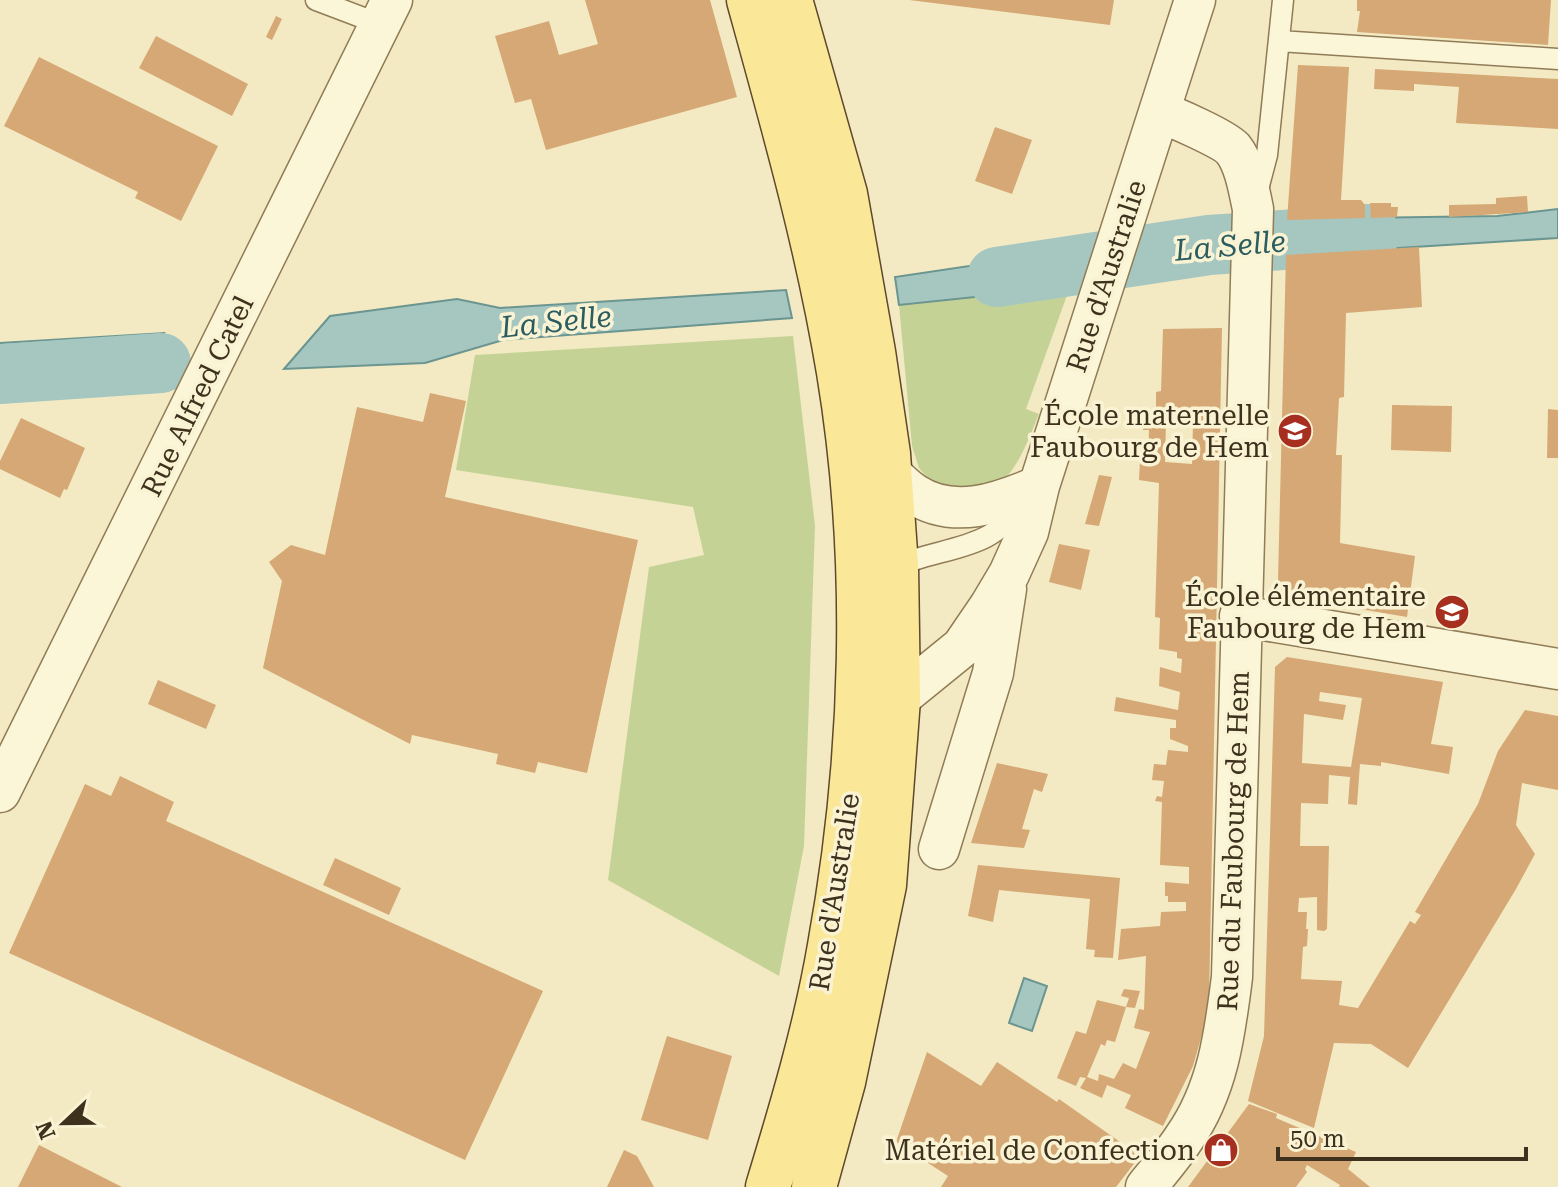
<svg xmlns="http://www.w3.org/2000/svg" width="1558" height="1187" viewBox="0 0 1558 1187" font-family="'Roboto Serif',serif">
<rect width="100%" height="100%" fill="#f3eac3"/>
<path fill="#c4d395" d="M1070,287L1026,409L1039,414C1028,440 1012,490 979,493C966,494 948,488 934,486L919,468L912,446L899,305Z
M793,336L815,526L804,846L779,976L608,880L649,567L704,555L693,507L456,470L475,355Z"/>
<path fill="#a6c6c0" stroke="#6b9590" stroke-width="2" d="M1558,209V238L1286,255L1287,219L1497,216Z
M1223,223L1221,265L1137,274L1150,234Z
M1086,242L1070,287L899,305L895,277L1023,258Z
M786,290L792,318L503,340L425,363L284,369L330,316L457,299L500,308Z
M164,333L139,383L0,393V343Z
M1024,978L1047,986L1032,1031L1009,1023Z"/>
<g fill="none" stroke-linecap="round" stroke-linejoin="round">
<path stroke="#a6c6c0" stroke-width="60" d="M997,277L1209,245L1370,234
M0,374L161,363"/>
</g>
<path fill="#d5a875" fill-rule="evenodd" d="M585,0H710L737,97L546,150L531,99L515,103L495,36L549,21L559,55L598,44Z
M909,0H1114L1110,25Z
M1357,0H1551L1548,45L1357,32L1360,11H1357Z
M276,16L282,19L272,40L266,37Z
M156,36L248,84L232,116L139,68Z
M39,57L218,146L181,221L135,198L138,192L4,126Z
M1298,65L1349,67L1341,200H1361L1365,205V218L1287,220Z
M1375,69L1558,79V129L1456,123L1459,87L1414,84V91L1374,89Z
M995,127L1032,140L1012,194L975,181Z
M1527,196L1528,212L1449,217V205L1496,204V198Z
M1370,203H1391V207H1398L1397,217L1371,218Z
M1419,247L1422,307L1346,313L1344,397L1339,398L1336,455H1342L1340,543L1415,556L1407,617L1289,597L1281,590L1278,580L1286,255Z
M1222,328L1209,1000L1206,1021L1193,1066L1163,1126L1125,1108L1131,1095L1107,1085L1102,1098L1080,1088L1086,1078L1080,1077L1076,1086L1057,1078L1076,1031L1086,1034L1097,1000L1126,1007L1115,1042L1107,1040L1105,1046L1101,1044L1087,1077L1098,1081L1099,1074L1114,1079L1123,1063L1136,1069L1150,1032L1134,1028L1139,1009L1144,1010L1146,956L1118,960L1121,929L1160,926L1161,912L1186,911V902H1168V896H1165V882L1189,884V867L1160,865L1162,802L1155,801L1157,796L1162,797L1164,781L1152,780L1154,764L1166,765L1168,750L1188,752V746L1170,739V728H1176V720L1114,711L1116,697L1178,710L1180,692L1159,686L1160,667L1181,673L1182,659L1177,658V652L1159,649L1160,618L1155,617L1159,483L1139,480L1140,460L1148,461L1149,430H1143L1144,421H1156V392L1161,391L1163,329ZM1166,421L1193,422L1192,464L1165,462Z
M430,393L466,401L445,497L638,540L587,773L538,762L535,773L496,764L498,754L412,735L410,744L263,668L282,581L269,562L291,545L325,555L357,407L423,422Z
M1392,405L1452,406L1451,452L1391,450Z
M1548,409L1558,410V458H1547Z
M21,418L85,448L67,490L64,489L60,498L0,469V461Z
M1099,475L1112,477L1099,526L1085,524Z
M1059,544L1090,550L1081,590L1049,582Z
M1287,657L1443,682L1431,744L1453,747L1449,774L1381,762V766L1360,764L1357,805L1348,804L1350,777L1329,775L1328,804L1301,803L1300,846H1329L1327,929L1324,931L1317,930V897L1299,898L1298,912H1307L1306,929H1308L1307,946L1303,947L1301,979L1342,981L1339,1005L1358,1008L1410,921L1415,924L1421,915L1415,912L1478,804L1498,751L1525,710L1558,716V790L1522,783L1516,825L1535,854L1516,889L1408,1068L1371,1044L1334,1043L1314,1128L1248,1101L1264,1036L1275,667ZM1320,692L1362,698L1351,767L1302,763L1304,714L1343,720L1346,705L1319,701Z
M158,680L216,705L206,729L148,704Z
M997,763L1048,774L1042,792L1034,789L1022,829L1030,830L1024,848L971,843Z
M120,776L174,802L166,821L543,991L465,1160L9,953L85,784L111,796Z
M335,858L401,888L389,915L323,885Z
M978,865L1120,878L1113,958L1094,957L1095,950L1086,949L1090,899L999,890L993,922L968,916Z
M1124,989L1140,991L1135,1008L1126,1007L1129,998L1121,996Z
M667,1036L732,1056L708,1140L641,1120Z
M927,1052L981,1086L997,1062L1057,1102L1059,1099L1140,1156L1116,1187H941L948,1176L896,1142Z
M1249,1104L1277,1114L1276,1118L1356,1152L1348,1169L1370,1187H1339L1340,1185L1307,1165L1305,1169L1307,1172L1296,1187H1188Z
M39,1145L122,1187H18Z
M624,1150L637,1156L654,1187H607Z"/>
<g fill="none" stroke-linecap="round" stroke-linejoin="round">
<defs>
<path id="service" d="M316,0L382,25
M1279,41L1558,59
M1257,193L1267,155L1283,0
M893,568C923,553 957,552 986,537C1002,529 1016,512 1028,498"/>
<path id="minor" d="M890,473C897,480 905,488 914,494C954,520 999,503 1039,486
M1240,616L1558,669
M898,699L962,647L990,606L1009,574L1028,532L1039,486L1195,0
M0,792L392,0
M939,849L993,673L1006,589
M1146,1187C1159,1171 1173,1155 1184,1138C1218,1090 1225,1033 1232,977L1253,209C1249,190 1245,164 1233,149C1224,139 1174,117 1159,112"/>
<path id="primary" d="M749,0C783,123 818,246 839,372C870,560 864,758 830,946C816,1028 792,1108 768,1187
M790,0L845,194L873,352L888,454L896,566L898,699L884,885L843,1082L814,1187"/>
</defs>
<use href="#service" stroke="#907c57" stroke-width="23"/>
<use href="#minor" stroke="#907c57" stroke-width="43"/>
<use href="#primary" stroke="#5d492c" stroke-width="47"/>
<use href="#service" stroke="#fcf6d8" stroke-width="20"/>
<use href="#minor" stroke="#fcf6d8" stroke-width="40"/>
<use href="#primary" stroke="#fae797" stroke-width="44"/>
</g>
<defs>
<symbol id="school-disc" viewBox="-11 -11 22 22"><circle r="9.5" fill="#a62f20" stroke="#f9f3d4"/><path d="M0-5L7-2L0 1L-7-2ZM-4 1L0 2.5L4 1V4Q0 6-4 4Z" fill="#fff"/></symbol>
<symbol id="shop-disc" viewBox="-11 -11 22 22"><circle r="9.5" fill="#a62f20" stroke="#f9f3d4"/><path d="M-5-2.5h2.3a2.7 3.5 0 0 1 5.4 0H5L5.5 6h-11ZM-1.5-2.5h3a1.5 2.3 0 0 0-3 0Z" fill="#fff"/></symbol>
</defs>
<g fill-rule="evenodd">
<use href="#school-disc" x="1275" y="411" width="40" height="40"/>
<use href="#school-disc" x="1432" y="592" width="40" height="40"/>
<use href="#shop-disc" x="1201" y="1130" width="40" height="40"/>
</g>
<g text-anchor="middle" stroke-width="7" stroke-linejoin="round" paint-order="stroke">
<g font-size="28" fill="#3e311d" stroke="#f9f3d4">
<text transform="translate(1106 276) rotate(-72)" y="10">Rue d'Australie</text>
<text transform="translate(197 396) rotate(-64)" y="10">Rue Alfred Catel</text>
<text transform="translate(1233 841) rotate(-88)" y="10">Rue du Faubourg de Hem</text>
<text transform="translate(834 892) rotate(-81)" y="10">Rue d'Australie</text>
</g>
<g font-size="28" fill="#3e311d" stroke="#f9f3d4" text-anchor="end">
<text x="1269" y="425">École maternelle<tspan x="1269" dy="32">Faubourg de Hem</tspan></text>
<text x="1426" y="606">École élémentaire<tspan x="1426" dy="32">Faubourg de Hem</tspan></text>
<text x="1195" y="1160">Matériel de Confection</text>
</g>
<g font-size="30" font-style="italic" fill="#2b5d60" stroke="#f9f3d4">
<text transform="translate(1230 246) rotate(-5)" y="10">La Selle</text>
<text transform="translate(556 322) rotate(-6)" y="10">La Selle</text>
</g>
</g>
<g transform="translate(64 1123) rotate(248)" stroke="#f9f3d4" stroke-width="6" paint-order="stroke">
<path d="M0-6L14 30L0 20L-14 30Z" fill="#3e311d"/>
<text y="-12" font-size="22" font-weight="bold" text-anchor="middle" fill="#3e311d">N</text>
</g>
<path d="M1278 1147v12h248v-12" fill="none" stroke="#3e311d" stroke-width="4"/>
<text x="1290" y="1147" font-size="24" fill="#3e311d" stroke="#f9f3d4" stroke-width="6" paint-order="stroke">50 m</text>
</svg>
